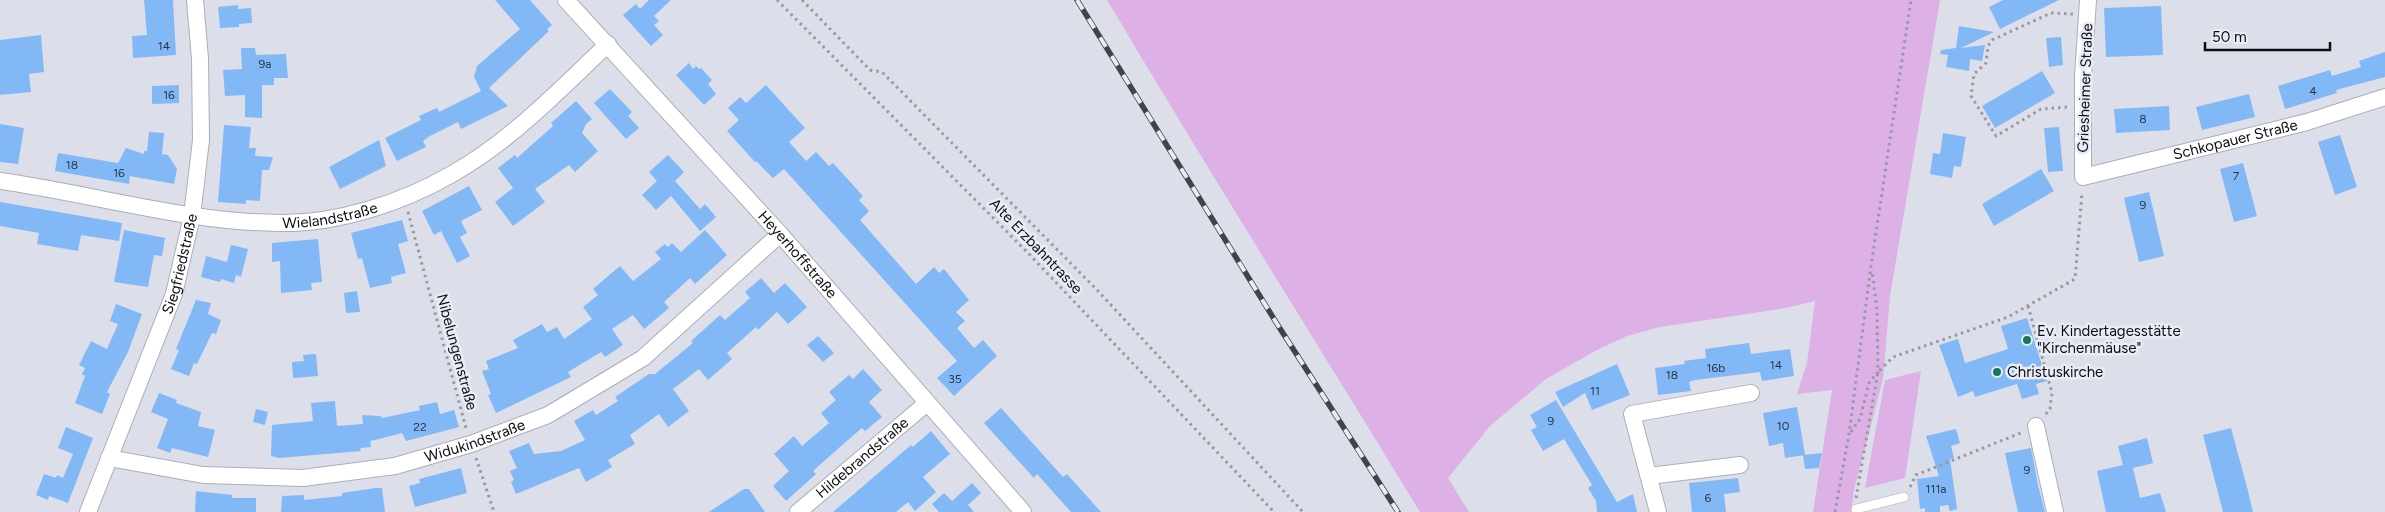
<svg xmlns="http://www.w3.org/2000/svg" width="2385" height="512" viewBox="0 0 2385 512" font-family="Figtree,sans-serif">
<rect width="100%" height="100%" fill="#dcdfe9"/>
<path fill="#ddb0e6" d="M1107,0H1940L1890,296L1883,379L1854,490L1851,512H1813L1832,390L1797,394L1807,363L1815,301L1786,308L1660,327L1627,336L1597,350L1546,379L1490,426L1448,478L1469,512H1420C1316,341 1209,172 1107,0Z
M1921,371L1905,478L1865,488L1885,380Z"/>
<path fill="#83b8f6" d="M144,0H173L176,55L133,58L132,36L147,35Z
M495,0H530L552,25L547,29L549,31L489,88L508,106L461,129L458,122L428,137L423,141L426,147L397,161L385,138L421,120L419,116L437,108L439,112L481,91L474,77L477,66L520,29Z
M649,0H671L654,16L659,21L654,25L663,35L651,46L623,15L636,4L640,9Z
M2003,0H2059L2000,29L1989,7Z
M238,5V9L251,8L252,23L239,24V27L220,28L218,7Z
M2161,6L2163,55L2106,57L2104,8Z
M1959,26L1994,32L1961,48L1985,45L1982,61L1970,59L1969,71L1946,67L1948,55L1940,54L1941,50L1956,48Z
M41,35L44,72L29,74L31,92L0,95V40Z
M2061,37L2063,65L2049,67L2046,38Z
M241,48H255L256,55L286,54L288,78H274V85H262V118L245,117V95L225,96L223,70L242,69Z
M2385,52V77L2336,90L2337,93L2285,109L2278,86L2330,70L2332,76L2361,67L2359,61Z
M689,63L693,69L696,66L699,69L701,68L712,80L708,84L716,94L704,105L676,75Z
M2042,71L2055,93L1995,128L1982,106Z
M179,85V103L152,104V86Z
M766,85L805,128L789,142L806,161L816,152L829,166L833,163L863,196L859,200L869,211L860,220L916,284L934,267L939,273L944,269L969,300L956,312L965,321L957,328L974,348L983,340L997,356L954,396L937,378L957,361L784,169L773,178L756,161L755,162L727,131L739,120L728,108L740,97L746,103Z
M610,89L632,112L628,116L639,128L626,139L594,103Z
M2249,94L2255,117L2202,130L2196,107Z
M576,101L592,119L586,124L582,133L598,151L575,172L569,165L535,189L545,202L513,226L495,202L513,188L498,168L515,155L517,158L553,126L551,123Z
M2169,106L2170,130L2116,133L2114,109Z
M0,124L24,128L18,164L0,162Z
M224,125L251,127L249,148H256L255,156L273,157L269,170H262L260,201L246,200V204L218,202Z
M2059,127L2063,171L2048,172L2044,128Z
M149,132L164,133L162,154L168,155L177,169L174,184L130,176L129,184L55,171L58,153L118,163L126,148L144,154V151H147Z
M1943,133L1966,137L1961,167L1954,166L1952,178L1930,174L1933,153L1940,154Z
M2340,135L2357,187L2335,195L2318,142Z
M379,140L386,166L340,189L329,167Z
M668,155L684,172L675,181L700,209L705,204L716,217L700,231L671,196L656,210L642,195L657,181L649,172Z
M2243,163L2257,216L2234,222L2220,169Z
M2041,169L2054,191L1994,226L1982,204Z
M469,186L482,210L461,221L467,233L460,237L470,256L457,263L441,231L434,235L422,211Z
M2149,192L2164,256L2139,262L2124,198Z
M0,202L122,223L119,241L81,235L78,251L37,244L39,233L0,226Z
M402,220L408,241L398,244L406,273L391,277L392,283L370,288L362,258L358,259L351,233Z
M124,230L165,238L162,256L154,255L148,287L114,282Z
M705,230L727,255L695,284L690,278L664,302L669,308L644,329L633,315L612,329L623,345L605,357L601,352L568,372L571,377L496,413L488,395L491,394L482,371L489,369L486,361L518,348L513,340L542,324L547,332L557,327L564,339L592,319L583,307L598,295L593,289L620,266L633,281L661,259L655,252L665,244L668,247L672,243L681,252Z
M318,239L322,282L311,283L312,290L281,293L280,261L272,262V243Z
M231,245L248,249L241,277L236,275L234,283L221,279L220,282L201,277L206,256L227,262Z
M761,278L774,293L785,283L807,307L788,324L777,312L758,330L756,327L727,353L732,359L708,380L699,369L673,389L689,411L668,427L659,414L630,435L635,444L608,460L612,467L586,482L579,468L516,494L511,482L514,480L510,471L517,468L509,451L529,443L534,454L561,451L585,440L574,421L593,410L596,415L618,401L615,397L649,374H655L693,343L691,341L720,315L725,320L750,298L745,292Z
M357,291L360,312L346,313L344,293Z
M196,300L211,303L208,314L221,320L216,334L212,333L197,364L194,363L189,376L171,369L179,350L176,349Z
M116,304L142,314L128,352L107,392L110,394L102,414L75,403L85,376L82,374L85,368L79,365L91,341L107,349L118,324L110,321Z
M2027,318L2047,381L2036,384L2039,394L2022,399L2017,384L1975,397L1973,391L1958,397L1939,345L1958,339L1965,363L2008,349L2001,326Z
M818,336L834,353L823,362L807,345Z
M1749,343L1751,354L1790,349L1794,376L1762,381L1760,372L1695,380L1689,382L1691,391L1658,395L1655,368L1685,364L1684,361L1706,358L1705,349Z
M316,354L318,376L293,378L292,362L304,361L303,355Z
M1617,364L1630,395L1592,410L1585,393L1563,407L1555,392Z
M863,369L882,390L869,402L882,417L865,431L862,428L841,446L813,471L816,474L786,501L773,486L789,471L774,454L794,436L802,446L829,423L821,413L836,400L829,392L849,375L853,379Z
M159,393L177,400L176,403L201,412L198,426L215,430L208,457L172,448L170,453L157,448L168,419L151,412Z
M1556,400L1617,502L1633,494L1637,512H1597L1596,501L1588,488L1592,485L1564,439L1543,451L1531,430L1537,427L1530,415Z
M335,401L337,426L363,424L362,415L381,416L382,418L420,410L419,406L437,402L440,414L454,410L459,427L406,441L402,433L379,439L370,441L371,447L360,448L361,451L279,458L271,456L272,425L313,421L311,403Z
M1797,407L1805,455L1785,458L1783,443L1769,446L1763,413Z
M1001,408L1063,477L1067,474L1101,512H1071L1037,474L1034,478L984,423Z
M256,409L268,412L265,425L253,422Z
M66,427L93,438L68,503L49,496L48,500L36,495L44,474L56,478L57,475L63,478L73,454L58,448Z
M2231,428L2247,487L2253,512H2223L2203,435Z
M1956,429L1960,443L1951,446L1954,458L1950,459L1957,509L1950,511L1948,505L1940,506V512H1925V508L1920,509L1917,479L1939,476L1926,436Z
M931,431L950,454L923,477L936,492L915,511L908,502L896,512H833L911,445L913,447Z
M2147,438L2153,463L2133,468L2140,498L2160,493L2166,512H2106L2097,471L2123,465L2118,446Z
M2031,448L2038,485L2045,512H2018L2010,477L2005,453Z
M1822,453L1819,468L1805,469L1803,455Z
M461,468L467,493L415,507L409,486L420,483L419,479Z
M1738,478L1740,492L1724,494L1726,512H1692L1689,483Z
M972,483L981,493L968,505L974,512H939L932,504L944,493L952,501Z
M376,488H382L385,512H281L282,496L304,495V500L342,496V493Z
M744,489H749L765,512H709Z
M196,491L232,495V498H256V512H195Z"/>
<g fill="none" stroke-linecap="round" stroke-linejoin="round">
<defs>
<path id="service" d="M1856,512V509L1904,497"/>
<g id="minor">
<path id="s1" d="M566,0L780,234L1023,512"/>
<path id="s2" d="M2088,0L2083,77V177L2307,122L2385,97"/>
<path id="s3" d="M0,181C93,194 185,222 279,223C337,224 402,203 452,174C511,141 559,90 608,44"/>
<path d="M2036,426L2055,512"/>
<path id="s4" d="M109,458L203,475L303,478L395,466L471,444L548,415L643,358L780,234"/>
<path d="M1649,476L1740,465"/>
<path id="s5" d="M88,512L174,294L192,216L201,140L200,59L195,0"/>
<path id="s6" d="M798,512L927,403"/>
<path d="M1658,512L1632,414L1751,393"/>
</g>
</defs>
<use href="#service" stroke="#abaeb8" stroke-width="10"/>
<use href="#minor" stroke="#abaeb8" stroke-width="18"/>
<path stroke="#9699a1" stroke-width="3" stroke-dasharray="2.5 4" stroke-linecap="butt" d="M777,0L1029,254L1274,512
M802,0L870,70L882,72L1098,291L1303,512
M2067,107L2041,109L1996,136L1971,96L1974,74L1986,63L1988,46L1992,40L2051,13L2073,14
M408,212L466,428
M2028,306L2052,393L2050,409L2045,415
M1851,432L1860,419L1869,383L1878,372L1877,310L1872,271
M476,458L494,512
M1910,487L1916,475L2023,432
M1856,498L1878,372L1893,357L2008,317L2075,279L2082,193
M1835,512L1849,434L1871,266L1911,0"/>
<use href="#service" stroke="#fff" stroke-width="9"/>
<use href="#minor" stroke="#fff" stroke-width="16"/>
<defs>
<path id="rail" d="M1077,0L1279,327L1398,512"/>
</defs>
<use href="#rail" stroke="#424349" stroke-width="5.5"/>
<use href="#rail" stroke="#e9ecf7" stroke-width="4" stroke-dasharray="11" stroke-linecap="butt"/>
</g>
<g fill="#127b55" stroke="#e9ecf7" stroke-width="2">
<circle cx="2027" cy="340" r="5"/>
<circle cx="1997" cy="372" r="5"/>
</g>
<g text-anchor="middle" stroke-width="5" stroke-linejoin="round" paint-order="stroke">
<g font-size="12" fill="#2a384b">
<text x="164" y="50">14</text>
<text x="265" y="68">9a</text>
<text x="2313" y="95">4</text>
<text x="169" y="99">16</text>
<text x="2143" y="123">8</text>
<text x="72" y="169">18</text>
<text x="119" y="177">16</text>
<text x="2236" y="180">7</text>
<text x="2143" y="209">9</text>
<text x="1776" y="369">14</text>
<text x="1716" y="372">16b</text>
<text x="1672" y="379">18</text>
<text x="955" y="383">35</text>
<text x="1595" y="395">11</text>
<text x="1551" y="425">9</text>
<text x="1783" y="430">10</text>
<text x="420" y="431">22</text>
<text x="2027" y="474">9</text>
<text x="1936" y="493">111a</text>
<text x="1708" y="502">6</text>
</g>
<g font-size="15" fill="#0d0e12" stroke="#e9ecf7">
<text transform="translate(2085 88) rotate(-88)" y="5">Griesheimer Straße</text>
<text dy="5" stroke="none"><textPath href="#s2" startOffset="334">Schkopauer Straße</textPath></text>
<text dy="5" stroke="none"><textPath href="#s3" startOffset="334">Wielandstraße</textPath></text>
<text transform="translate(1036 246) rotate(46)" y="5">Alte Erzbahntrasse</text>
<text dy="5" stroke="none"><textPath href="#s1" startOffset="344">Heyerhoffstraße</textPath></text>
<text dy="5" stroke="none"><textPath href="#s5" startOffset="265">Siegfriedstraße</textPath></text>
<text transform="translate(457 352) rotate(75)" y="5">Nibelungenstraße</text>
<text dy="5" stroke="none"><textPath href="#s4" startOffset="372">Widukindstraße</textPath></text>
<text dy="5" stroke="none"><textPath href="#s6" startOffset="84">Hildebrandstraße</textPath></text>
</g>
<g font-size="15" fill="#0d0e12" stroke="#e9ecf7" text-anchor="start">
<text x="2037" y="336">Ev. Kindertagesstätte<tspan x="2037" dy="17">"Kirchenmäuse"</tspan></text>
<text x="2007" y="377">Christuskirche</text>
</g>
</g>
<path d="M2205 42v8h125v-8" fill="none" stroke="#0d0e12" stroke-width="2.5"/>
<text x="2212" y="42" font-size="15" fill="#0d0e12" stroke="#e9ecf7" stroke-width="4" paint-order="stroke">50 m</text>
</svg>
